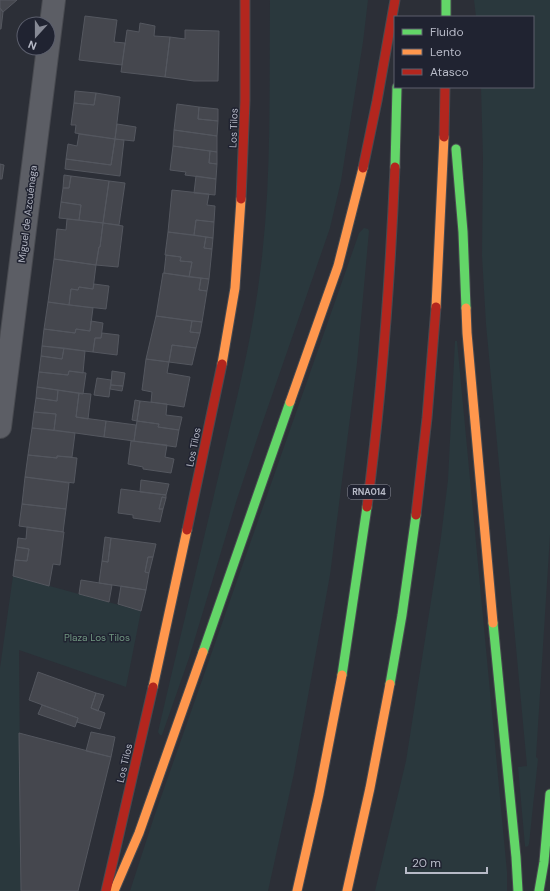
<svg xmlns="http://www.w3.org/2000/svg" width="550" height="891" viewBox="0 0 550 891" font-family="'DM Sans',sans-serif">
<rect width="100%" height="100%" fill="#2c2f37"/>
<path fill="#2a383d" d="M270,0H368L363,42L341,181L330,228L261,427L237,499L189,658L162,735H160L158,732C180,637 203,543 225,448C239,390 253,332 260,273C272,182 269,91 270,0Z
M474,0H550V535L536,757L538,759L529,844L528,846L526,847L525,846L518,767L527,766L486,324L482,256L483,158L481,87H533V17H476Z
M364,228L368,229L369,231L357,363L330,575L294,773L268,891H130L154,817L357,239L359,233Z
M455,341H457L507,872V891H375L406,761L441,537L448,480Z
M13,576L141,611L126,687L19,650L21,891H0V668Z"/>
<path fill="#45474e" stroke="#54575f" d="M0,0H17L3,12L0,8Z
M0,8L3,12L1,29H0Z
M85,16L117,20L114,42L125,43L122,65L79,60Z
M140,23L155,26L154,36L170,37L165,77L121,72L127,30L139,32Z
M185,30L219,31L218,81H194L165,77L170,37L185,39Z
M75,91L96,93L94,105L74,103Z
M96,93L120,97L115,139L75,133L76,125H71L74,103L94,105Z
M177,104L199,107L198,119L218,121L217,136L174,130Z
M199,107L218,109V121L198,119Z
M117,124L136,127L134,141L115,139Z
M174,130L217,136V152L173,146Z
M79,134L115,139L111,165L66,159L68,144L77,146Z
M115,139L124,140L120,176L65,169L66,159L111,165Z
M173,146L210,151L209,163L217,164L216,179L185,175L186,172L170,170Z
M210,151L217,152V164L209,163Z
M0,164L4,165L2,179H0Z
M64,175L71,176L69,188H63Z
M71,176L109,181L103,223L79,220L81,205L61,202L63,188H69Z
M196,176L216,179L215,195L194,193Z
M109,181L125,183L119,225L103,223Z
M172,190L209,194L207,205L215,206L214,222L196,220L194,235L168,232Z
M61,202L81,205L79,220L59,218Z
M67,219L103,223L100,247H99L96,265L54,259L57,229L66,230Z
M196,220L214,222L213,238L194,235Z
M103,223L123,226L118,267L96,265L99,247H100Z
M168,232L206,237L204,248L212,249L209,279L189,277L192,262L180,261L181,257L165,255Z
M206,237L213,238L212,249L204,248Z
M166,255L181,257L180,261L192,262L189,277L164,273Z
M54,259L96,265L93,289L79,287L78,290L71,289L69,305L48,302Z
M163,273L201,278L199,290L207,291L202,322L156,316Z
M201,278L209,279L207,291L199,290Z
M94,284L109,286L106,309L69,305L71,289L78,290L79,287L93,289Z
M48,302L93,308L90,331L76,329L75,333L44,329Z
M156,316L192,321L190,332L200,333L196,348L172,345L169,362L146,359Z
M91,321L103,323L101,338H95L93,352L42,346L44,329L75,333L76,329L90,331Z
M192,321L202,322L200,333L190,332Z
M102,333L119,335L117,355L93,352L95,338H101Z
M172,345L196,348L192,365L169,362Z
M42,346L64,348L62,359L41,356Z
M64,348L85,351L83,373L69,371L68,375L39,372L41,356L62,359Z
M146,359L169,362L167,373L190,377L184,407L151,402L152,392L142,390Z
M69,371L86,373L83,394L37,387L39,372L68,375Z
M112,371L125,373L123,386L111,385Z
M97,378L111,380L109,397L94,395Z
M111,385L123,386L122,391L110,389Z
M37,387L58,390L57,401L36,398Z
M58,390L79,393L76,417L106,421L104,437L54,430L56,414L34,412L36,398L57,401Z
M79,393L91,394L88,419L76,417Z
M135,400L140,401L137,421L132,420Z
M140,401L167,404L166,415L182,417L179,430L158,427L159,424L137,421Z
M34,412L56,414L54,430L32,428Z
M106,421L136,425L134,441L104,437Z
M137,421L159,424L158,427L179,430L176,447L134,441Z
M32,428L75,433L72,457L57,456V458L28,455Z
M131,441L167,445L165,457L174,459L171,473L143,469V467L128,464Z
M28,455L57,458V456L77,458L74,483L25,477Z
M25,477L69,483L66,509L22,504Z
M141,480L169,484L166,495L140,492Z
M121,489L166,495V498L162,497L159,509H163L160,522L133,518V515L118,513Z
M162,497L166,498L163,509H159Z
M22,504L66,509L63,532L19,526Z
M27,527L64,532L60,565L53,564L49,586L13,576L15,560L27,561L29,549L17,547L18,538L26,539Z
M105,537L111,538L108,562L102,561Z
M111,538L156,544L153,557H148L145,572L149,573L146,590L99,583L102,561L108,562Z
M17,547L29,549L27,561L15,560Z
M148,557H153L149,573L145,572Z
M81,580L112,585L109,602L79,594Z
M121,586L146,590L141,611L118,604Z
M38,672L96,693L91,708L105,713L100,729L77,722L78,718L29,700Z
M96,693L104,695L98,711L91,708Z
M42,705L78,718L75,727L38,714Z
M91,732L115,737L111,757L86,751Z
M19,733L111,757L78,891H21Z"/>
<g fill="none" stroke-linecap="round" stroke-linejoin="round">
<defs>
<path id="street" d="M0,427L54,0"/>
<path id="fast" d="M446,0V17
M456,149L463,232L466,308
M395,167L397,87
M493,623L516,857L518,891
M203,652L290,402
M342,675L367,507
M390,684L402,615L416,515
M539,891L544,862L550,794"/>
<path id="slow" d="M436,307L444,137
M466,308L467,333L493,623
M222,364L235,288L241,199
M290,402L338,266L363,168
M153,687L187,530
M114,891L139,833L203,652
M297,891L319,794L342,675
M347,891L370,788L390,684"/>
<path id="jam" d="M444,137L445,87
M363,168L377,101L395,0
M241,199L245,101V0
M367,507C382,394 390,281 395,167
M416,515L427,418L436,307
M187,530L222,364
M106,891L153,687"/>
</defs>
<use href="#street" stroke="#484a50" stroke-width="24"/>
<use href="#fast" stroke="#484a50" stroke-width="11"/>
<use href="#slow" stroke="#484a50" stroke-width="11"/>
<use href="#jam" stroke="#484a50" stroke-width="11"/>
<use href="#street" stroke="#5c5e65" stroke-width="22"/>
<use href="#fast" stroke="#63d668" stroke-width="9"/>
<use href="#slow" stroke="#ff974d" stroke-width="9"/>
<use href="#jam" stroke="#b3261e" stroke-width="9"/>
</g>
<g text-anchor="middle" stroke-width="3" stroke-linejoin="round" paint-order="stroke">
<rect fill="#202331" stroke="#8a8d9a" stroke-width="1" x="348" y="485" width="42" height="14" rx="3"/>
<g font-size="9" font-weight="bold" fill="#b7bac7">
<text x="369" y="495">RNA014</text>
</g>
<g font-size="10" fill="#b7bac7" stroke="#202331">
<text transform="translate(233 128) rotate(-88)" y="4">Los Tilos</text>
<text transform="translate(27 214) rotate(-83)" y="4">Miguel de Azcuénaga</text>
<text transform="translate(193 447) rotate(-79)" y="4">Los Tilos</text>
<text transform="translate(124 763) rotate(-77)" y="4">Los Tilos</text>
</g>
<g font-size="10" fill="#709680" stroke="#202331">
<text x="97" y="641">Plaza Los Tilos</text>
</g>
</g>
<rect x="394" y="16" width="140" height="72" fill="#202331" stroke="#5c5f6d"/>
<rect x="402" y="29" width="20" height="6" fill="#63d668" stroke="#5c5f6d"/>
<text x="430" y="36" font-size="12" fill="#b7bac7">Fluido</text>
<rect x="402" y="49" width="20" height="6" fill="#ff974d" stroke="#5c5f6d"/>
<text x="430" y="56" font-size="12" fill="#b7bac7">Lento</text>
<rect x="402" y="69" width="20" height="6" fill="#b3261e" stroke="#5c5f6d"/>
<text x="430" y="76" font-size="12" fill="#b7bac7">Atasco</text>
<g transform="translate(36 36) rotate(201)"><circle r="19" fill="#202331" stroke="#5c5f6d"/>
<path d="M0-3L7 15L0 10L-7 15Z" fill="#868995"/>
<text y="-6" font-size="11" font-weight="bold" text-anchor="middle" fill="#b7bac7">N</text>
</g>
<path d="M406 867v6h81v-6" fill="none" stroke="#b7bac7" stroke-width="2"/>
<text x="412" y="867" font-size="12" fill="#b7bac7" stroke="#202331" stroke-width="3" paint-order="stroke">20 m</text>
</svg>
